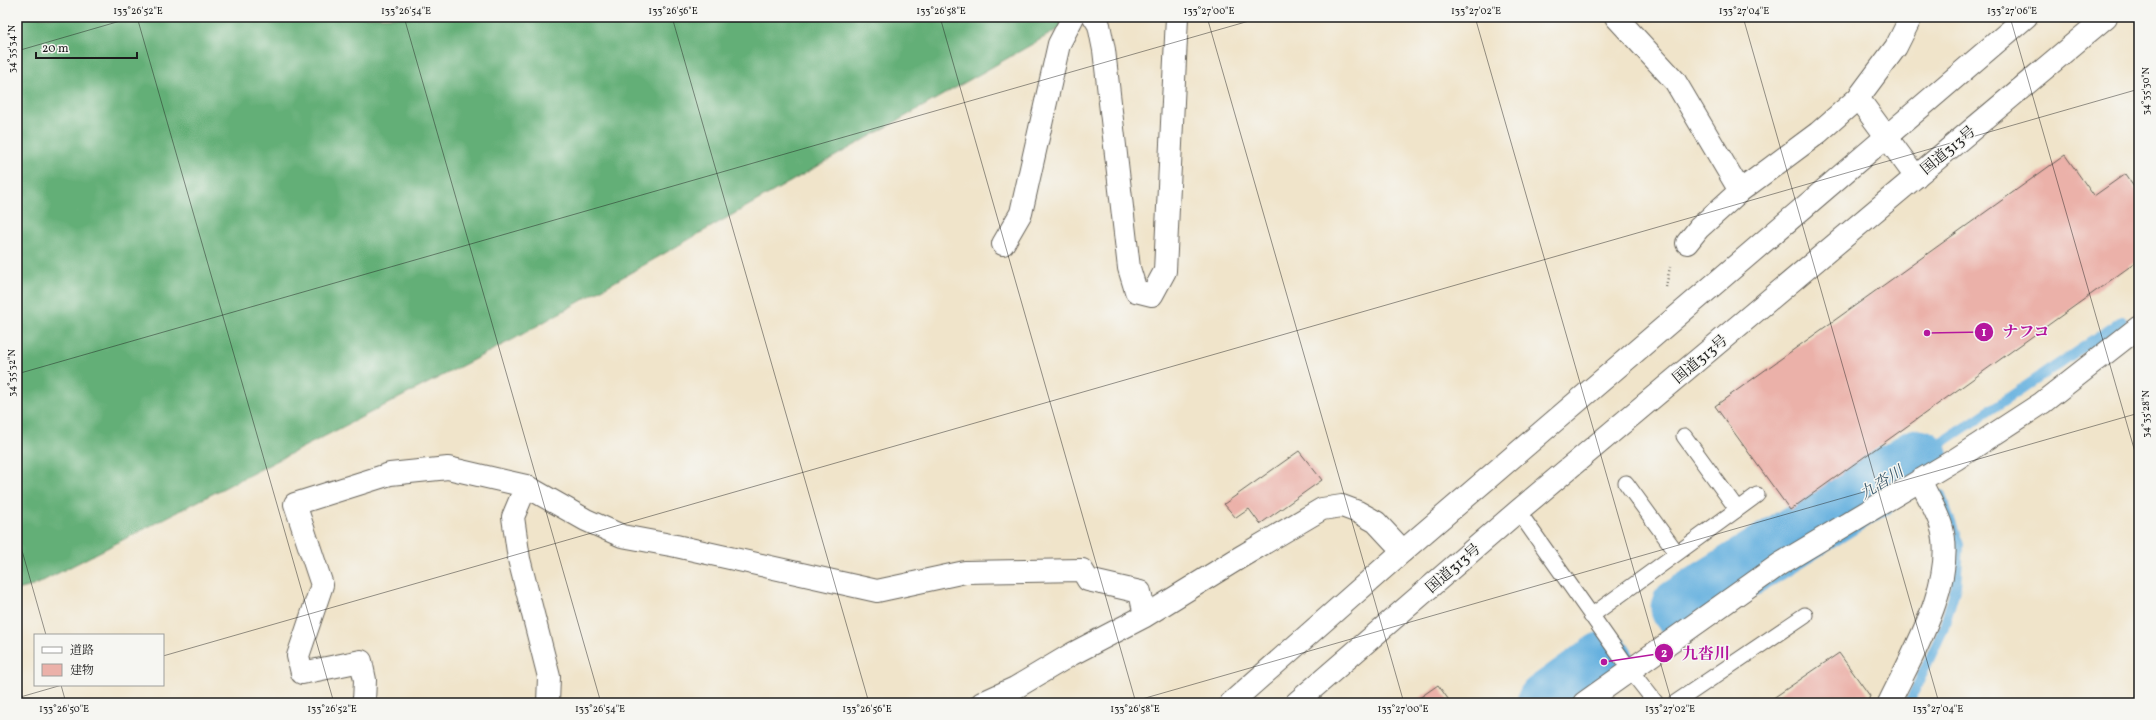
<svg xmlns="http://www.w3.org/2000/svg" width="2156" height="720" viewBox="0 0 2156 720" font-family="Vollkorn,'Noto Serif JP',serif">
<rect width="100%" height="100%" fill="#f6f6f2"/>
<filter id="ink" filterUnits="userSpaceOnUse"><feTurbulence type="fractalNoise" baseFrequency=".025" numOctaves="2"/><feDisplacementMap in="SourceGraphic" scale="8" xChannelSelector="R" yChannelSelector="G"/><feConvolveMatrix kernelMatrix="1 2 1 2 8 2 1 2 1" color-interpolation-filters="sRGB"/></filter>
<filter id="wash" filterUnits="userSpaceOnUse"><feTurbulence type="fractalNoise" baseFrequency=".012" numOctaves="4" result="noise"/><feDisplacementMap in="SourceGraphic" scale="16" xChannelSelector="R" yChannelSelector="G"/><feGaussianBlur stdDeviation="0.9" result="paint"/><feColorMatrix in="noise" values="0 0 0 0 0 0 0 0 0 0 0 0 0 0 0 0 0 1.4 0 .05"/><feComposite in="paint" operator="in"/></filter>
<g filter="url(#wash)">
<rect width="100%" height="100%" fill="#f0e4ca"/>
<path fill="#64af77" stroke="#40664a" d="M17,17H1080L514,339L33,586L17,590Z"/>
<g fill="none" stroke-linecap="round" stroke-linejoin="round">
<path stroke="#66b1df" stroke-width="10" d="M1922,466L1918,459L2122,321
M1909,703L1943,630L1956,586L1959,545L1941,495"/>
<path stroke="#66b1df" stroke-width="61" d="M1681,608L1918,459
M1547,703L1604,662"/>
</g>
<g id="blocks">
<path fill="#ebb1a9" d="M2065,155L2094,196L2125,174L2136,190L2139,188V260L1790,510L1715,406Z
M1299,451L1322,480L1260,524L1249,509L1236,518L1224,504Z
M1839,653L1870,696L1867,703H1766Z
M1438,685L1451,703H1412Z"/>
</g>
</g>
<g filter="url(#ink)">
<use href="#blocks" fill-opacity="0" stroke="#666259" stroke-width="1"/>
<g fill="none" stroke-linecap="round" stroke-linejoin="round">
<defs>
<path id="lane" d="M1684,436L1737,509
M1626,483L1677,553
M1518,511L1630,670L1656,703
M1591,616L1757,495
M1675,703L1805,615"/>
<path id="street" d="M1094,17L1099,25L1104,50L1129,268L1136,291L1152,295L1165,271L1177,17
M1616,17L1675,81L1740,191L1818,133L1858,98
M1911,17L1896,47L1858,98L1916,177
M1687,243L1699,228L1740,191
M1003,244L1021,213L1059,44L1073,17
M526,486L513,517L519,559L549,677L548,703
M362,703L364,702L365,680L361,661L302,673L298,656L322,585L295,504L390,474L448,468L526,486L586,520L622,536L676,546L877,591L965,572L1082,570L1088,580L1140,592L1145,616
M982,703L1015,688L1072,654L1145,616L1239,558L1322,509L1342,506L1358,512L1376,522L1403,551
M1584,703L1780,564L1956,459L2042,403L2139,327
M1889,703C1912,655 1958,579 1941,525C1936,510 1927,495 1920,480"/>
<path id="highway" d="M1231,703L1403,551L2026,17
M1296,703L1518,511L2106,17"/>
</defs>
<use href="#lane" stroke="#666259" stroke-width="17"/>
<use href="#street" stroke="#666259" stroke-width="24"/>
<use href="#highway" stroke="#666259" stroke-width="24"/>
<path stroke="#666259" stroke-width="2.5" stroke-dasharray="1 3" stroke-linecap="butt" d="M1666,287L1670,267"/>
<use href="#lane" stroke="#fff" stroke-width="15"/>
<use href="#street" stroke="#fff" stroke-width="22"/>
<use href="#highway" stroke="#fff" stroke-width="22"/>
</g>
</g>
<path fill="none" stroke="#1c1c1c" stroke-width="1" stroke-opacity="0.45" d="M137,17L334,703M404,17L601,703M672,17L869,703M940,17L1136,703M1207,17L1404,703M1475,17L1672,703M1743,17L1939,703M2010,17L2139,466M17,51L134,17M17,374L1263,17M17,533L46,635M163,656L2139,89M61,685L66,703M17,698L62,685M1128,703L2139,413"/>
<g text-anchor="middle" stroke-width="3" stroke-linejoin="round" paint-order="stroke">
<g font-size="15" fill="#1c1c1c" stroke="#f6f6f2">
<text transform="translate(1948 150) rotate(-40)" y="5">国道313号</text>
<text transform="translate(1700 359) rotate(-40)" y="5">国道313号</text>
<text transform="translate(1453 568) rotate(-41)" y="5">国道313号</text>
</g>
<g font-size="16" font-style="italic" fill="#3a586a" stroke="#f6f6f2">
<text transform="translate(1881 482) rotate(-32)" y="6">九沓川</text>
</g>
</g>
<path fill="none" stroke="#b5179e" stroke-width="1.5" d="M1927 333L1984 332M1604 662L1664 653"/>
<g fill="#b5179e" stroke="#f6f6f2" stroke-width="1.5">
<circle cx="1927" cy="333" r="4"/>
<circle cx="1604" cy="662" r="4"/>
<circle cx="1984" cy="332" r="10"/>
<circle cx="1664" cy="653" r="10"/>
</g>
<g font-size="12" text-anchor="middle" font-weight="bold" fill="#fff">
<text x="1984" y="336">1</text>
<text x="1664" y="657">2</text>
</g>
<g font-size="16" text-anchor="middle" font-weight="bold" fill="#b5179e" stroke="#f6f6f2" stroke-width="3" stroke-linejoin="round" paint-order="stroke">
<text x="2026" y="337">ナフコ</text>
<text x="1706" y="659">九沓川</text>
</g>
<rect width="2156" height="720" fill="none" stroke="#f6f6f2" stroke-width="44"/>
<rect x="34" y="634" width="130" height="52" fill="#f6f6f2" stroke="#9f9f9c"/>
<rect x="42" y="647" width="20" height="6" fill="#ffffff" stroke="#9f9f9c"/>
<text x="70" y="654" font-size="12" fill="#1c1c1c">道路</text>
<rect x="42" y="664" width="20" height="12" fill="#ebb1a9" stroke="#9f9f9c"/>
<text x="70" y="674" font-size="12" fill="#1c1c1c">建物</text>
<path d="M36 52v6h101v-6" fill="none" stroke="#1c1c1c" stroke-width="2"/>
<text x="42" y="52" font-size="12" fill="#1c1c1c" stroke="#f6f6f2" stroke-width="3" paint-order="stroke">20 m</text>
<rect x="22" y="22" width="2112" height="676" fill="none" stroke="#1c1c1c" stroke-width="1.5"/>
<g font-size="10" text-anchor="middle" fill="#1c1c1c">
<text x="138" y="14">133°26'52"E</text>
<text x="406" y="14">133°26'54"E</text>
<text x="673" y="14">133°26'56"E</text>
<text x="941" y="14">133°26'58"E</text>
<text x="1209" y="14">133°27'00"E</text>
<text x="1476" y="14">133°27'02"E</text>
<text x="1744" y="14">133°27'04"E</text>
<text x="2012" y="14">133°27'06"E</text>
<text transform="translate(11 49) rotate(-90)" y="4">34°35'34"N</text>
<text transform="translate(2145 91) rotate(-90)" y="4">34°35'30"N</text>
<text transform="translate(11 373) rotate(-90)" y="4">34°35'32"N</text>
<text transform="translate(2145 414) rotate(-90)" y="4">34°35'28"N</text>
<text x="64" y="712">133°26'50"E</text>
<text x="332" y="712">133°26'52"E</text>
<text x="600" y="712">133°26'54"E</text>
<text x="867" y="712">133°26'56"E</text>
<text x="1135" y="712">133°26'58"E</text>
<text x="1403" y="712">133°27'00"E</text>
<text x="1670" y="712">133°27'02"E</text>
<text x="1938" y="712">133°27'04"E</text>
</g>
</svg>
